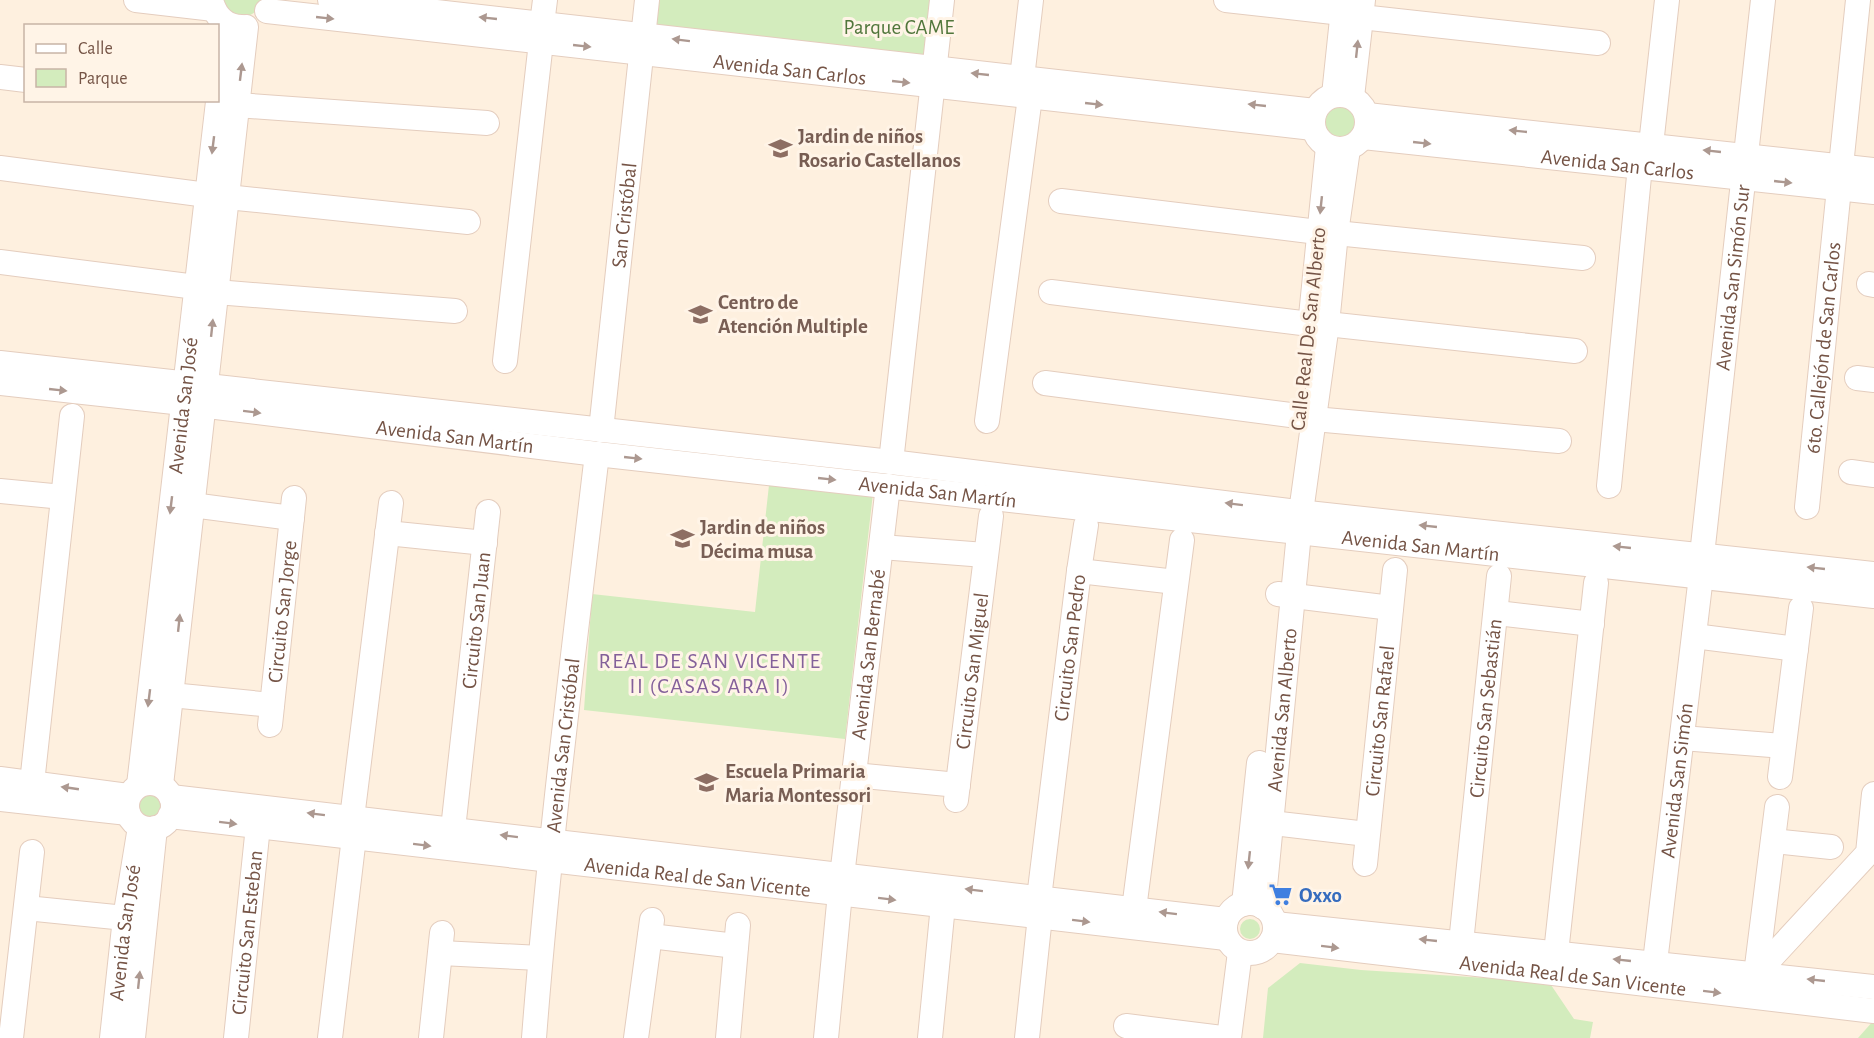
<svg xmlns="http://www.w3.org/2000/svg" width="1874" height="1038" viewBox="0 0 1874 1038" font-family="'Alegreya Sans',sans-serif">
<rect width="100%" height="100%" fill="#fef0df"/>
<path fill="#d3ecbd" d="M221,0H261C257,16 247,18 232,16Z
M658,0H931L925,57L655,27Z
M1320 122a20 20 0 1 1 40 0a20 20 0 1 1-40 0Z
M769,485L873,493L845,739L584,710L592,594L755,612Z
M139 806a11 11 0 1 1 22 0a11 11 0 1 1-22 0Z
M1240 929a10 10 0 1 1 20 0a10 10 0 1 1-20 0Z
M1300,963L1361,970L1549,982L1574,1019L1593,1022L1590,1038H1263L1268,988Z
M1874,1020V1038H1858Z"/>
<g fill="none" stroke-linecap="round" stroke-linejoin="round">
<defs>
<g id="minor">
<path d="M136,0L214,9"/>
<path d="M211,0C215,16 225,27 242,27"/>
<path d="M330,0L1315,111"/>
<path d="M1226,0L1342,13"/>
<path id="s1" d="M267,11L1313,128"/>
<path d="M1361,17L1598,43"/>
<path d="M542,24L545,0"/>
<path d="M0,77L26,80"/>
<path d="M1022,78L1031,0"/>
<circle cx="1340" cy="122" r="27"/>
<path d="M1334,95L1344,0"/>
<path d="M1352,97L1363,0"/>
<path d="M237,105L487,123"/>
<path d="M1367,115L1874,170"/>
<path id="s2" d="M1363,137L1874,192"/>
<path d="M1651,145L1667,0"/>
<path d="M1841,166L1858,0"/>
<path d="M0,168L207,195"/>
<path d="M227,197L468,222"/>
<path d="M1061,201L1318,232"/>
<path d="M1336,233L1583,258"/>
<path d="M0,262L196,287"/>
<path d="M1869,284L1874,285"/>
<path d="M216,292L455,311"/>
<path d="M1051,292L1310,324"/>
<path d="M1327,324L1575,351"/>
<path d="M1310,326L1328,147"/>
<path d="M505,361L541,42"/>
<path d="M0,363L891,462L1289,511L1874,574"/>
<path d="M1857,378L1874,380"/>
<path id="s3" d="M0,383L183,403L597,454L1874,596"/>
<path d="M1045,383L1298,416"/>
<path d="M1314,419L1559,441"/>
<path d="M987,421L1030,97"/>
<path id="s4" d="M601,430L647,0"/>
<path d="M891,462L942,0"/>
<path d="M1851,472L1874,475"/>
<path d="M1609,486L1640,166"/>
<path d="M0,491L63,497"/>
<path d="M192,505L292,518"/>
<path id="s5" d="M1807,507L1839,188"/>
<path d="M387,533L485,543"/>
<path d="M881,547L985,555"/>
<path id="s6" d="M1702,555L1763,0"/>
<path d="M1079,571L1176,582"/>
<path d="M1278,594L1391,608"/>
<path d="M1497,613L1592,624"/>
<path d="M1694,636L1796,649"/>
<path d="M171,695L272,705"/>
<path id="s7" d="M270,725L294,498"/>
<path d="M1682,738L1783,746"/>
<path d="M854,775L958,785"/>
<path d="M1780,777L1801,608"/>
<path d="M0,779L128,796"/>
<circle cx="150" cy="806" r="23"/>
<path d="M32,783L72,416"/>
<path id="s8" d="M139,785L227,24"/>
<path d="M161,785L246,27"/>
<path d="M171,797L1226,920"/>
<path d="M0,799L128,813"/>
<path id="s9" d="M956,800L991,516"/>
<path id="s10" d="M170,816L1226,938"/>
<path d="M352,818L391,503"/>
<path d="M1255,821L1367,834"/>
<path id="s11" d="M453,829L488,512"/>
<path d="M1773,841L1831,847"/>
<path id="s12" d="M1365,864L1395,570"/>
<path id="s13" d="M1039,898L1079,571L1086,525"/>
<circle cx="1250" cy="928" r="25"/>
<path d="M1244,904L1259,763"/>
<path id="s14" d="M1263,907L1301,512L1327,324L1336,233L1348,149"/>
<path d="M26,908L125,918"/>
<path d="M1134,909L1182,540"/>
<path d="M1275,924L1874,987"/>
<path d="M650,936L736,946"/>
<path id="s15" d="M1272,940L1874,1011"/>
<path id="s16" d="M1461,943L1499,576"/>
<path d="M441,953L540,958"/>
<path d="M1556,953L1596,583"/>
<path d="M1756,974L1868,853L1874,794"/>
<path d="M1756,974L1777,807"/>
<path id="s17" d="M1653,979L1701,576"/>
<path d="M1126,1026L1222,1038"/>
<path d="M11,1038L32,852"/>
<path id="s18" d="M112,1038L125,918L140,827"/>
<path d="M133,1038L155,828"/>
<path id="s19" d="M236,1038L258,826"/>
<path d="M330,1038L354,837"/>
<path d="M431,1038L442,933"/>
<path id="s20" d="M534,1038C549,843 574,649 597,454"/>
<path d="M636,1038L652,920"/>
<path d="M728,1038L738,925"/>
<path id="s21" d="M826,1038L840,893L888,486"/>
<path d="M930,1038L943,905"/>
<path d="M1027,1038L1040,916"/>
<path d="M1229,1038L1240,952"/>
</g>
</defs>
<use href="#minor" stroke="#e4cdbe" stroke-width="26"/>
<use href="#minor" stroke="#fff" stroke-width="24"/>
</g>
<defs><path id="oneway-solid" d="M-6-.8H1V-3.2L6.5 0L1 3.2V.8H-6Z" transform="scale(1.5)"/></defs>
<g fill="#ac9890">
<use href="#oneway-solid" transform="translate(325 18) rotate(6)"/>
<use href="#oneway-solid" transform="translate(488 18) rotate(-174)"/>
<use href="#oneway-solid" transform="translate(681 40) rotate(-173)"/>
<use href="#oneway-solid" transform="translate(582 46) rotate(6)"/>
<use href="#oneway-solid" transform="translate(1357 49) rotate(-84)"/>
<use href="#oneway-solid" transform="translate(241 72) rotate(-83)"/>
<use href="#oneway-solid" transform="translate(980 74) rotate(-174)"/>
<use href="#oneway-solid" transform="translate(901 82) rotate(6)"/>
<use href="#oneway-solid" transform="translate(1094 104) rotate(6)"/>
<use href="#oneway-solid" transform="translate(1257 105) rotate(-174)"/>
<use href="#oneway-solid" transform="translate(1518 131) rotate(-174)"/>
<use href="#oneway-solid" transform="translate(1422 143) rotate(6)"/>
<use href="#oneway-solid" transform="translate(213 145) rotate(97)"/>
<use href="#oneway-solid" transform="translate(1712 151) rotate(-174)"/>
<use href="#oneway-solid" transform="translate(1783 182) rotate(6)"/>
<use href="#oneway-solid" transform="translate(1321 205) rotate(96)"/>
<use href="#oneway-solid" transform="translate(212 328) rotate(-84)"/>
<use href="#oneway-solid" transform="translate(58 390) rotate(6)"/>
<use href="#oneway-solid" transform="translate(252 412) rotate(7)"/>
<use href="#oneway-solid" transform="translate(633 458) rotate(6)"/>
<use href="#oneway-solid" transform="translate(827 479) rotate(6)"/>
<use href="#oneway-solid" transform="translate(1234 504) rotate(-173)"/>
<use href="#oneway-solid" transform="translate(171 505) rotate(97)"/>
<use href="#oneway-solid" transform="translate(1428 526) rotate(-174)"/>
<use href="#oneway-solid" transform="translate(1622 547) rotate(-174)"/>
<use href="#oneway-solid" transform="translate(1816 568) rotate(-174)"/>
<use href="#oneway-solid" transform="translate(179 623) rotate(-84)"/>
<use href="#oneway-solid" transform="translate(149 698) rotate(97)"/>
<use href="#oneway-solid" transform="translate(70 788) rotate(-172)"/>
<use href="#oneway-solid" transform="translate(316 814) rotate(-173)"/>
<use href="#oneway-solid" transform="translate(228 823) rotate(7)"/>
<use href="#oneway-solid" transform="translate(509 836) rotate(-173)"/>
<use href="#oneway-solid" transform="translate(422 845) rotate(7)"/>
<use href="#oneway-solid" transform="translate(1249 860) rotate(96)"/>
<use href="#oneway-solid" transform="translate(974 890) rotate(-173)"/>
<use href="#oneway-solid" transform="translate(887 899) rotate(7)"/>
<use href="#oneway-solid" transform="translate(1168 913) rotate(-173)"/>
<use href="#oneway-solid" transform="translate(1081 921) rotate(7)"/>
<use href="#oneway-solid" transform="translate(1428 940) rotate(-174)"/>
<use href="#oneway-solid" transform="translate(1330 947) rotate(7)"/>
<use href="#oneway-solid" transform="translate(1622 960) rotate(-174)"/>
<use href="#oneway-solid" transform="translate(139 980) rotate(-84)"/>
<use href="#oneway-solid" transform="translate(1816 980) rotate(-174)"/>
<use href="#oneway-solid" transform="translate(1712 992) rotate(7)"/>
</g>
<defs>
<symbol id="school-bare" viewBox="-9 -9 18 18"><path d="M0-5L7-2L0 1L-7-2ZM-4 1L0 2.5L4 1V4Q0 6-4 4Z" fill="#8d6e63" stroke="#fff4e7" stroke-width="2.5" paint-order="stroke"/></symbol>
<symbol id="supermarket-bare" viewBox="-9 -9 18 18"><path d="M-6-5.5h2.5l.6 2H6L4.5 2H-2.5L-4.4-4H-6ZM-1.5 3.2a1.3 1.3 0 1 0 .1 0ZM3 3.2a1.3 1.3 0 1 0 .1 0Z" fill="#3f7fe0" stroke="#fff4e7" stroke-width="2.5" paint-order="stroke"/></symbol>
</defs>
<g fill-rule="evenodd">
<use href="#school-bare" x="764" y="132" width="33" height="33"/>
<use href="#school-bare" x="684" y="298" width="33" height="33"/>
<use href="#school-bare" x="666" y="522" width="33" height="33"/>
<use href="#school-bare" x="690" y="766" width="33" height="33"/>
<use href="#supermarket-bare" x="1264" y="878" width="33" height="33"/>
</g>
<g text-anchor="middle" stroke-width="6" stroke-linejoin="round" paint-order="stroke">
<g font-size="21" fill="#50763b" stroke="#fff4e7">
<text x="899" y="34">Parque CAME</text>
</g>
<g font-size="21" fill="#755446" stroke="#fff4e7">
<text dy="7" stroke="none"><textPath href="#s1" startOffset="526">Avenida San Carlos</textPath></text>
<text dy="7" stroke="none"><textPath href="#s2" startOffset="256">Avenida San Carlos</textPath></text>
<text dy="7" stroke="none"><textPath href="#s4" startOffset="216">San Cristóbal</textPath></text>
<text dy="7" stroke="none"><textPath href="#s6" startOffset="279">Avenida San Simón Sur</textPath></text>
<text transform="translate(1308 329) rotate(-84)" y="7">Calle Real De San Alberto</text>
<text dy="7" stroke="none"><textPath href="#s5" startOffset="160">6to. Callejón de San Carlos</textPath></text>
<text dy="7" stroke="none"><textPath href="#s8" startOffset="382">Avenida San José</textPath></text>
<text dy="7" stroke="none"><textPath href="#s3" startOffset="458">Avenida San Martín</textPath></text>
<text dy="7" stroke="none"><textPath href="#s3" startOffset="944">Avenida San Martín</textPath></text>
<text dy="7" stroke="none"><textPath href="#s3" startOffset="1430">Avenida San Martín</textPath></text>
<text dy="7" stroke="none"><textPath href="#s7" startOffset="114">Circuito San Jorge</textPath></text>
<text dy="7" stroke="none"><textPath href="#s11" startOffset="210">Circuito San Juan</textPath></text>
<text dy="7" stroke="none"><textPath href="#s13" startOffset="252">Circuito San Pedro</textPath></text>
<text dy="7" stroke="none"><textPath href="#s21" startOffset="386">Avenida San Bernabé</textPath></text>
<text dy="7" stroke="none"><textPath href="#s9" startOffset="130">Circuito San Miguel</textPath></text>
<text dy="7" stroke="none"><textPath href="#s14" startOffset="198">Avenida San Alberto</textPath></text>
<text dy="7" stroke="none"><textPath href="#s16" startOffset="236">Circuito San Sebastián</textPath></text>
<text dy="7" stroke="none"><textPath href="#s12" startOffset="144">Circuito San Rafael</textPath></text>
<text dy="7" stroke="none"><textPath href="#s20" startOffset="294">Avenida San Cristóbal</textPath></text>
<text dy="7" stroke="none"><textPath href="#s17" startOffset="200">Avenida San Simón</textPath></text>
<text dy="7" stroke="none"><textPath href="#s10" startOffset="531">Avenida Real de San Vicente</textPath></text>
<text dy="7" stroke="none"><textPath href="#s18" startOffset="106">Avenida San José</textPath></text>
<text dy="7" stroke="none"><textPath href="#s19" startOffset="106">Circuito San Esteban</textPath></text>
<text dy="7" stroke="none"><textPath href="#s15" startOffset="303">Avenida Real de San Vicente</textPath></text>
</g>
<g font-size="21" font-weight="bold" fill="#785e54" stroke="#fff4e7" text-anchor="start">
<text x="798" y="143">Jardin de niños<tspan x="798" dy="24">Rosario Castellanos</tspan></text>
<text x="718" y="309">Centro de<tspan x="718" dy="24">Atención Multiple</tspan></text>
<text x="700" y="534">Jardin de niños<tspan x="700" dy="24">Décima musa</tspan></text>
<text x="725" y="778">Escuela Primaria<tspan x="725" dy="24">Maria Montessori</tspan></text>
</g>
<g font-size="21" font-weight="bold" fill="#366cbe" stroke="#fff4e7" text-anchor="start">
<text x="1299" y="902">Oxxo</text>
</g>
<g font-size="22" letter-spacing="1.5" fill="#83609a" stroke="#fff4e7">
<text x="710" y="668">REAL DE SAN VICENTE<tspan x="710" dy="25">II (CASAS ARA I)</tspan></text>
</g>
</g>
<rect x="24" y="24" width="195" height="78" fill="#fff4e7" stroke="#c8b4a7" stroke-width="1.5"/>
<rect x="36" y="44" width="30" height="9" fill="#ffffff" stroke="#c8b4a7" stroke-width="1.5"/>
<text x="78" y="54" font-size="18" fill="#755446">Calle</text>
<rect x="36" y="69" width="30" height="18" fill="#d3ecbd" stroke="#c8b4a7" stroke-width="1.5"/>
<text x="78" y="84" font-size="18" fill="#755446">Parque</text>
</svg>
